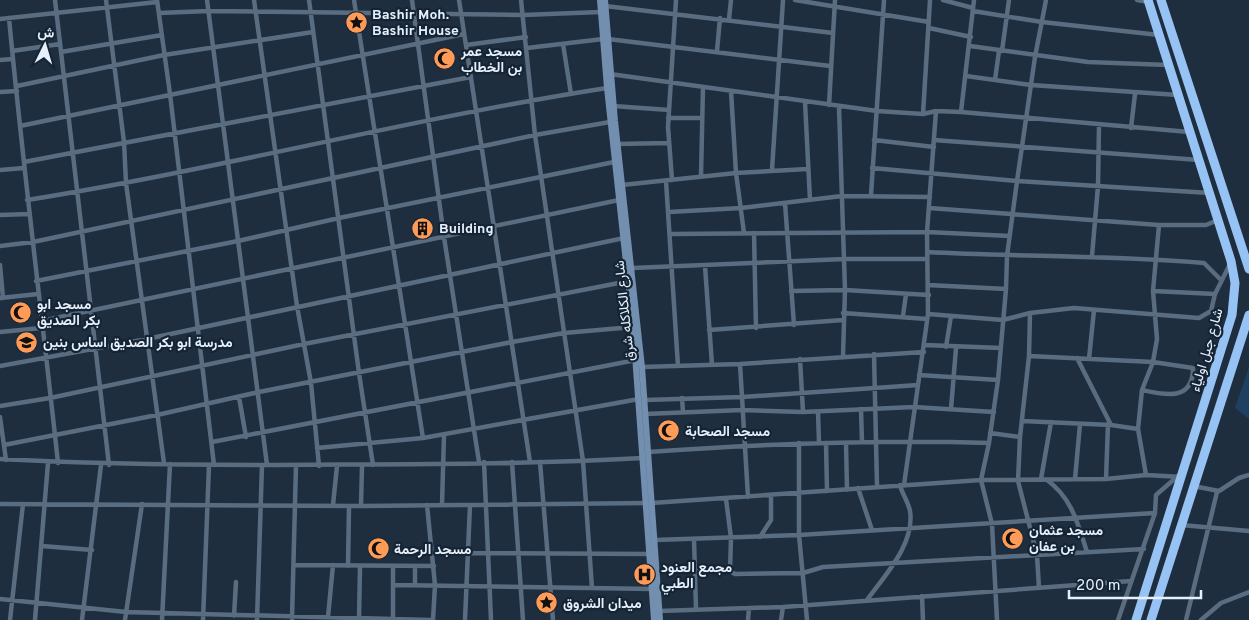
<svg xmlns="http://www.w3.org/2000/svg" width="1249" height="620" viewBox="0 0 1249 620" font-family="Overpass,Vazirmatn,sans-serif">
<rect width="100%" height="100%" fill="#1e2e3f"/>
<path fill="#1f4061" d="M1249,367V419L1235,408Z"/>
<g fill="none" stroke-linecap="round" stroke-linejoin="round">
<path stroke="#5a6c80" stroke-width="4.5" d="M55,0L109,465
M106,0L124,142L126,183L164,463
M157,0L170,94L214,465
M207,0L267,465
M254,0L297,306L311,383L319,466
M309,0L359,373L373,465
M354,0L423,438
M412,0L444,237L479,462
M459,0L530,462
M521,0L535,135L583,461L592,588
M795,0L929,22
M943,0L973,8
M1137,0L1149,2
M605,6L833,33
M973,11L1042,22L1159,35
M159,13L208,11L523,15L601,12
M9,18C23,167 42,315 58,463
M0,19L157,2
M729,19L731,0
M929,28L971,37
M608,39L830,66
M563,44L571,94
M466,45L526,37
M970,46L1088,62L1168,65
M527,48L603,39
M12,51L60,44
M717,51L720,18
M1002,51L1009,0
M61,52L162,35
M0,60L13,59
M610,74L877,111L923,114L936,111L961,112L1189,132
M966,76L1031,85L1178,95
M995,80L999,51
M17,86L164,55L313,32
M731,91L736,173L744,233
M0,92L17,91
M805,102L810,200
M829,105L835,0
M613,106L669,110
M839,107L845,290L843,356
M961,112L974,0
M923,114L930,0
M668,118H702
M20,126L464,34
M1131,128L1135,94
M874,140L934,147
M934,140L1199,160
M617,144L668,143
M24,162L471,77
M872,168L1017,181L1210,193
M0,170L24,168
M772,170L783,0
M701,176L703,87
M672,180L668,127L676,0
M666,181L678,366
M622,185L736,173L808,169
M871,195L884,0
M27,200C221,169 412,118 607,88
M785,203L794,325
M929,208L1159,225H1206L1218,220
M669,212L741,208L842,196L930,197
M0,215L29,214
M754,233L756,328
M671,234L927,232L1010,236
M0,246L33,242L535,135L610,122
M927,252C1019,257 1111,255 1204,263L1221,280
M1092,256L1098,186L1099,125
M0,265L3,298
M705,266L712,365
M632,268L844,259H927
M36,281L238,241L339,218L614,162
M928,285L1006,289
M791,291L845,290L929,295
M1153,291L1215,294L1230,264
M0,298L38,294
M843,313L927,319
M1030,313L1029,356L1020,437L1018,481L1037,555L1039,588
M928,314L1003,320L1030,313L1074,308L1199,318L1211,311L1215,294
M903,316L906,294
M41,321L619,200
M709,330L843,320
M0,332L41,328
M925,345L1001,348
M946,347L951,316
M874,354L877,486
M1029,356L1153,362L1193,368C1193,402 1164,395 1142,390
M1077,358L1111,425
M800,359L803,412
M1089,359L1094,310
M740,364L748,497
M0,366L147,339L624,238
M642,367L740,364L924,352
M919,375L998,380
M239,397L246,437
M682,398L683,412
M645,400L742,397L918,385
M0,406L50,398L304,344L629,281
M861,409L862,442
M951,409L956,348
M818,412L819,443
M645,414L742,410L803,412L914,407L994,412
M0,417L6,460
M1022,421L1111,425L1138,429
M990,433L1020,437
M212,442L636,360
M799,443V535L807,620
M826,443L827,491
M846,443L847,490
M4,445L157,415L259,392L512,342L564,333L633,327
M317,448L423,438L639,399
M648,452C762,444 875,439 989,443
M0,459C90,464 179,465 269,465C393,464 518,465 643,458
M484,462L491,620
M512,462L523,620
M540,462L553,620
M1146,475L1138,429L1142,390L1153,362L1157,339L1153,291L1159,225
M1041,479L1051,422
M1075,479L1080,424
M1106,479L1108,424
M1047,480C1072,498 1078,524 1087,552
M904,485L928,314L927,232L936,111
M1193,486L1219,491L1239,478L1249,475
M858,488L872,530
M726,499L731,538L730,571
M652,503L981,480L1106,479L1146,475L1182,477
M0,504L361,506L647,503
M333,505L337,466
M427,505L435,585L433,620
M442,505L444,435
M361,506L362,466
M1181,525L1249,531
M760,537L771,520V496
M694,539L696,609
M655,540L799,535L1155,513
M42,546L92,550
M433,553L651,554
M294,565L434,566
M348,566L349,506
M695,571H730L735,574L803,573L823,567L1144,549
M393,585L653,589
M415,585V566
M922,596L923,620
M0,599L126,612L430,620
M867,600C885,575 915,544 910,511C908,501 902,494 900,485
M659,611L783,607L1131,581
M234,616L236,582
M328,617L333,565
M292,619L296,465
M10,620L23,504
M35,620L48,463
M82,620L101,465
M125,620L142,504
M162,620L170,464
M203,620L209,465
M257,620L262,465
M359,620L360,566
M393,620V566
M465,620L470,505
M748,620L749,608
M781,620L783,607
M997,620L992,524L981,480L989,443L998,380L1006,289L1007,256L1017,181L1035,57L1046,0
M1118,620L1155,513L1156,495L1178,476
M1186,620L1217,492
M1201,620L1221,603L1249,592"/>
<path stroke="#728faf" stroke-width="6" d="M600,0L607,88L633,327L654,620
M605,0L615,121L642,367L660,620"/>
<path stroke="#96c3f4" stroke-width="9" d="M1161,0L1249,269
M1136,620L1232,315L1235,283L1231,261L1148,0
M1151,620L1249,315"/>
</g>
<defs>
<symbol id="sight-disc" viewBox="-11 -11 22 22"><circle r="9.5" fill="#fe9c57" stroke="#152434"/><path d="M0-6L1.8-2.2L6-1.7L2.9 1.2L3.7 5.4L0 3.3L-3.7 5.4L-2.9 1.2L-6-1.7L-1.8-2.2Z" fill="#111"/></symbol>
<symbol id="mosque-disc" viewBox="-11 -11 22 22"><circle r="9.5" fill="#fe9c57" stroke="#152434"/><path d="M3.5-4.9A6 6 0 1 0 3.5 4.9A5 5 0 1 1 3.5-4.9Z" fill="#111"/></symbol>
<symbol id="building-disc" viewBox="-11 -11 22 22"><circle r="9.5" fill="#fe9c57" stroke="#152434"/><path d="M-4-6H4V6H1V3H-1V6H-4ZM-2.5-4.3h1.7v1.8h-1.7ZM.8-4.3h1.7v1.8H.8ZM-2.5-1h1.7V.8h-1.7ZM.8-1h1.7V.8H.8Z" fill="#111"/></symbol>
<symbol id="school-disc" viewBox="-11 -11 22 22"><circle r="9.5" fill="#fe9c57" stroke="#152434"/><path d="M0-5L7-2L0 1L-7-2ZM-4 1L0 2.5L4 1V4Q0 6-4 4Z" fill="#111"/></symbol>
<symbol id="hospital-disc" viewBox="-11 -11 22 22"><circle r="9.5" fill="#fe9c57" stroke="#152434"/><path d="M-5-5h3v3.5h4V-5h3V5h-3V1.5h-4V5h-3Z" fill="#111"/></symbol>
</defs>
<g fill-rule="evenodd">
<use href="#sight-disc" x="344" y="10" width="25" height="25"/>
<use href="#mosque-disc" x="432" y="46" width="25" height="25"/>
<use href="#building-disc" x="410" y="216" width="25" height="25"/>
<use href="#mosque-disc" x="8" y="300" width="25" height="25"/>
<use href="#school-disc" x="14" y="330" width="25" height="25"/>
<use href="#mosque-disc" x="656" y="418" width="25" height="25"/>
<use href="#mosque-disc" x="1000" y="526" width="25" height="25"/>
<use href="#mosque-disc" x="366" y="536" width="25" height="25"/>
<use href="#hospital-disc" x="632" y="562" width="25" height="25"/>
<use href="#sight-disc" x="534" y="590" width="25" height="25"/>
</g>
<g text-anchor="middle" stroke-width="4.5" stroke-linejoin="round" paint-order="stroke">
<g font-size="14" font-weight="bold" fill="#e6f0fc" stroke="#152434" text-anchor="start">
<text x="372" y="19">Bashir Moh.<tspan x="372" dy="16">Bashir House</tspan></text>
<text x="461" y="56">مسجد عمر<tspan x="461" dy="16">بن الخطاب</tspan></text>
<text x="439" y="233">Building</text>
<text x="37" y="309">مسجد ابو<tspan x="37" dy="16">بكر الصديق</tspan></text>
<text x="43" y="347">مدرسة ابو بكر الصديق اساس بنين</text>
<text x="685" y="436">مسجد الصحابة</text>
<text x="1029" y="535">مسجد عثمان<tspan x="1029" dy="16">بن عفان</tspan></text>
<text x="394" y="554">مسجد الرحمة</text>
<text x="661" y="572">مجمع العنود<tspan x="661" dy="16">الطبي</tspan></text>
<text x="563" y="608">ميدان الشروق</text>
</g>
<g font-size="14" fill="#e6f0fc" stroke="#152434">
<text transform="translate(624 311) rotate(-96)" y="5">شارع الكلاكله شرق</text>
<text transform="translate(1206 350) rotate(-74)" y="5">شارع جبل اولياء</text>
</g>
</g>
<g transform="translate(45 45) rotate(5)" stroke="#152434" stroke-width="4" paint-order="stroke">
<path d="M0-4L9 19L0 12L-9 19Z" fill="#e6f0fc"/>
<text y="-8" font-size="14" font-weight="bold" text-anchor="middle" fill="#e6f0fc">ش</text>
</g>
<path d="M1069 590v8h132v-8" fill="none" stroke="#e6f0fc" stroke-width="2.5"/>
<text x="1076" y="590" font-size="15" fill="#e6f0fc" stroke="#152434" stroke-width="4" paint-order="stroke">200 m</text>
</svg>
